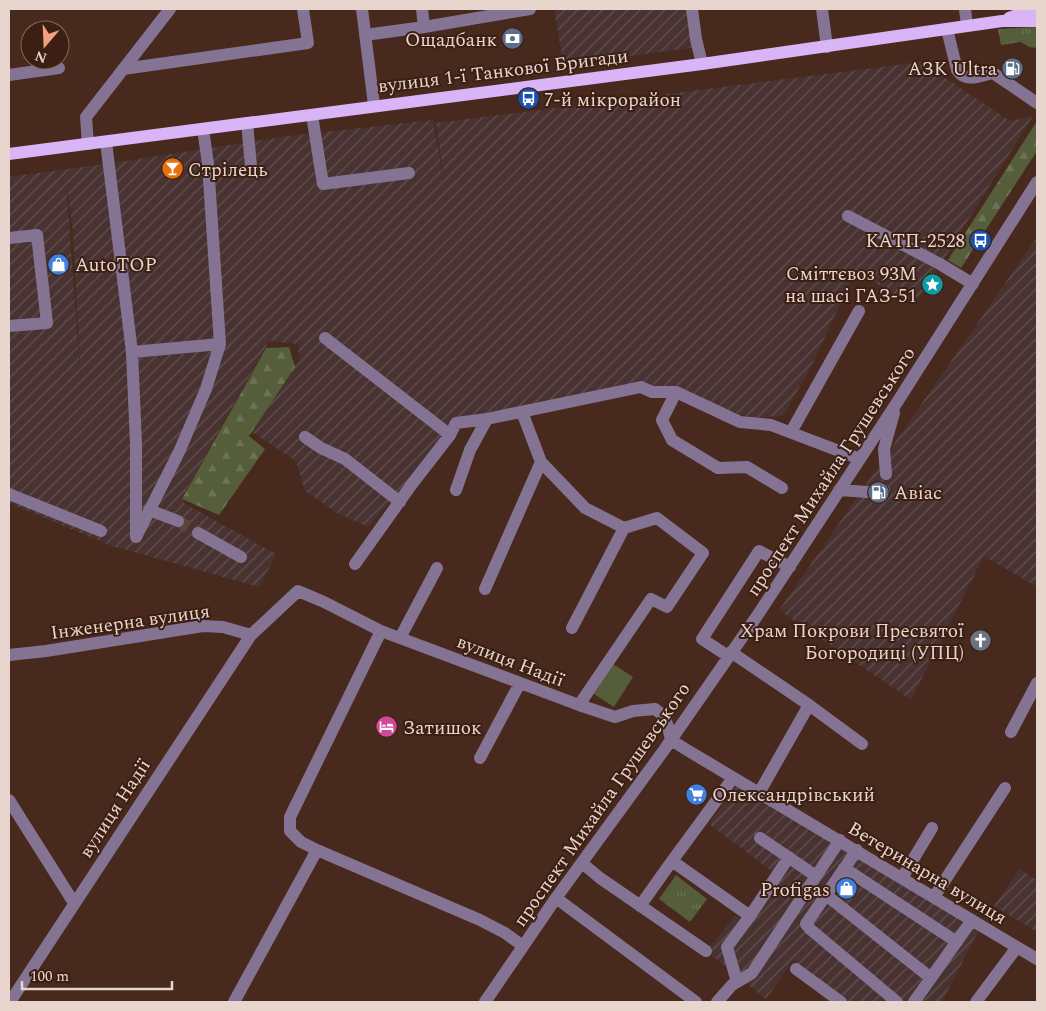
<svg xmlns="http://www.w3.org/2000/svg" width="1046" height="1011" viewBox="0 0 1046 1011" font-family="Spectral,serif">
<defs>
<pattern id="industrial-furrows" width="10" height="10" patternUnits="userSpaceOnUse" patternTransform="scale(1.25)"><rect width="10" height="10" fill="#483332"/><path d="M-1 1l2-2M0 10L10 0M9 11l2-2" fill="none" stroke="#62504e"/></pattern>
<pattern id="grass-tufts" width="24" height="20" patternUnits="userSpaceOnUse" patternTransform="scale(1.25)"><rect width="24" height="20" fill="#565d3a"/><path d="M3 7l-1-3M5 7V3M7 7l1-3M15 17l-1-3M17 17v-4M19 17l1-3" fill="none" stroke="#6e7355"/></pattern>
<pattern id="forest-firs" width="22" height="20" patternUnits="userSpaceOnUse" patternTransform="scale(1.25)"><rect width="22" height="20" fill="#565d3a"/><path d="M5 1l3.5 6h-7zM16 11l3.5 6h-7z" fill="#6e7355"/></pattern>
</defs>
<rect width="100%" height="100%" fill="#47291d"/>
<path fill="url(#industrial-furrows)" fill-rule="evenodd" d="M554,9H693L697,47L630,56L563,62Z
M921,62L1010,121L1033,116L924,291L913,304L855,272L812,365L783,416L751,418L660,386L457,427L368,527L337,513L305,491L296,461L252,432L299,360L298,344L269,341L182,498L185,504L276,554L260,587L112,546L9,503V177L112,163L288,136L433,120L445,186L436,123ZM66,182L73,231L81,384Z
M1037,237V587L984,556L911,700L779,610Z
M739,783L979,930L942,1002H849L793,960L766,999L706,951L735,916L752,923L781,878L709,824Z
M1019,869L1037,880V932L994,906Z"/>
<path fill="url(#grass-tufts)" d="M1037,27V48L1029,47L1021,42L1001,45L998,29Z
M676,875L707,899L690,922L659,899Z"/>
<path fill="url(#forest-firs)" d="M1037,121V151L961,268L948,260Z
M289,347L295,367L249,436L265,449L219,515L182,499L266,348Z"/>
<path fill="#565d3a" d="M613,664L633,677L614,707L594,694Z"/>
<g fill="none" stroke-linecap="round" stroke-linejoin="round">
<path stroke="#5f4337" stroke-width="12" stroke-dasharray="12 6" stroke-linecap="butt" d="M178,521L198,533"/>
<path stroke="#857394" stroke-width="12" d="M362,9L374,105
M422,9L424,27
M692,9L696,39L702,64
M822,9L827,47
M965,9L967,26
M947,29L957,70C966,83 979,76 993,73L1037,103
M365,35L424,27L530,9
M123,69L308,43L303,9
M9,75L59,68
M312,115L323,184L409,173
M247,123L251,166
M106,142L132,352L220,344L208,164L203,129
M88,144L86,117L170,9
M848,216L940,264L973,284
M9,238L37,235L47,323L9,326
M325,338L450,435
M132,352L136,444V537L179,452L206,389L220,344
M676,392L662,420L672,440L718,468L747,467L782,488
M791,432L859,311
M305,437L321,448L345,459L400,502
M541,462L585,508L624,528L572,628
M886,474L884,449L894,413
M456,490L470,450L487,419
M839,490L882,493L884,490
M9,494L101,531
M149,510L178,521
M198,533L241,557
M355,564L412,484L450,435L456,423L487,419L641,387L652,392H676L740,422L771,425L860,459
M485,589L541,462L522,412
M400,638L437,568
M731,652L809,705L862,744
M9,655L46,651L203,626L223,627L251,635L298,591L324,602L381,631L579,705L615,717L633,711L655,709C667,717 668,726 671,740L687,750L1037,959
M728,656L702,639L759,551L790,567
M579,705L651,599L667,607L703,553L657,518L624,528
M1011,732L1037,683
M480,758L520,683
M759,793L809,705
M9,800L74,903
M760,838L816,876
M317,850L480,920L505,933L523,946
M857,850L806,924L810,929L897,1002
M672,861L733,778
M582,863L600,878L706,951
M844,868L957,942
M902,878L932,828
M826,895L931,978
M934,897L1005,788
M556,898L696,1002
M640,906L672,861L750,916L789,857
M796,969L841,1002
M737,982L727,947L750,916
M10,1002L251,635
M234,1002L317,850L301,842L290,831V817L381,631
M485,1002L556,898L664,750L757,616L896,404L1037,182
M717,1002L732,985L752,973L840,840
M914,1002L972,920
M976,1002L1017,947"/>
<path stroke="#d9b4f7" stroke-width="12" d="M1009,18L1031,10L1037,9
M9,154L702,64L1002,21H1037"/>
</g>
<defs>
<symbol id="bank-disc" viewBox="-11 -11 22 22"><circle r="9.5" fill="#5c6f8a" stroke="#3c1f13"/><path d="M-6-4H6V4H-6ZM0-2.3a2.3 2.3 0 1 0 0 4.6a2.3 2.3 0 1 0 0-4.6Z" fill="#fff"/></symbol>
<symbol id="fuel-disc" viewBox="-11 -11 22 22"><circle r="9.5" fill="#5c6f8a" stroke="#3c1f13"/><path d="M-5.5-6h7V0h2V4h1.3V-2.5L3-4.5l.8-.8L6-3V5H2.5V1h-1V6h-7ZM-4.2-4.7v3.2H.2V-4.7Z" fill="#fff"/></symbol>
<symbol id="bus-disc" viewBox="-11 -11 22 22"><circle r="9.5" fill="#1a4fb4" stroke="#3c1f13"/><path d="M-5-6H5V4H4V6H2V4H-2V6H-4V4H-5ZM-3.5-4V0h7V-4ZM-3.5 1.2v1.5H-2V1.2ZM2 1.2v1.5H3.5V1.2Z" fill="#fff"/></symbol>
<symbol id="bar-disc" viewBox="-11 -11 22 22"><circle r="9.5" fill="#e8710a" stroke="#3c1f13"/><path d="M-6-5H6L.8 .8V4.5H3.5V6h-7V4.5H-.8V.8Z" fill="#fff"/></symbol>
<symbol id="shop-disc" viewBox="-11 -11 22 22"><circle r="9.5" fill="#3f7fe0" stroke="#3c1f13"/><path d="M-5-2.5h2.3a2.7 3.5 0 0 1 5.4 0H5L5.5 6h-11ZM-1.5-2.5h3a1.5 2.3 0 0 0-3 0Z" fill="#fff"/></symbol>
<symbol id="sight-disc" viewBox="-11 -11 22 22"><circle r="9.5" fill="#0f9aa8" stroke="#3c1f13"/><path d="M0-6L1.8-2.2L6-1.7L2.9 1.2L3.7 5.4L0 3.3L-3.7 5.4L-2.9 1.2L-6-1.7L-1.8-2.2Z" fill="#fff"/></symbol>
<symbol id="church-disc" viewBox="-11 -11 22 22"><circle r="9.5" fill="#6b7280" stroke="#3c1f13"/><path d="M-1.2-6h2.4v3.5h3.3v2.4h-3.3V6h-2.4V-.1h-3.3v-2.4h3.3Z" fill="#fff"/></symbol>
<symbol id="hotel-disc" viewBox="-11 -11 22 22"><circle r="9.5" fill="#d1479c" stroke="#3c1f13"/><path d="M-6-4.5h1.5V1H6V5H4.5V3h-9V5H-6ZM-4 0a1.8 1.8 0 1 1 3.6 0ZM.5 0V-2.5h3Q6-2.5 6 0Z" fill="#fff"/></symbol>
<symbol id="supermarket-disc" viewBox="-11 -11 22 22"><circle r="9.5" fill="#3f7fe0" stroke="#3c1f13"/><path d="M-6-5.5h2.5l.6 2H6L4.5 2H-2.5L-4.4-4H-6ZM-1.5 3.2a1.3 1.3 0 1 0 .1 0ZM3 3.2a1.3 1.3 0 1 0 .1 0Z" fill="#fff"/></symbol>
</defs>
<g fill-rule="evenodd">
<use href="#bank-disc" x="500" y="26" width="25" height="25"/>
<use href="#fuel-disc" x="1000" y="56" width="25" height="25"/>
<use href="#bus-disc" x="516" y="86" width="25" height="25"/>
<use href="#bar-disc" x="160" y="156" width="25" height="25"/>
<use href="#bus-disc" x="968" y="228" width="25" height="25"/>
<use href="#shop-disc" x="46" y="252" width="25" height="25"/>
<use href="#sight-disc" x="920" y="272" width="25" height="25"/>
<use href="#fuel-disc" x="866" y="480" width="25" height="25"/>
<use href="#church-disc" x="968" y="628" width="25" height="25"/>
<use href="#hotel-disc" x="374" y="714" width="25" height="25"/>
<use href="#supermarket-disc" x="684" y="782" width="25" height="25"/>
<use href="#shop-disc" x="834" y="876" width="25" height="25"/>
</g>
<g text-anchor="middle" stroke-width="4" stroke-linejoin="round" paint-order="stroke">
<g font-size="19" fill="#e8d5cd" stroke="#3c1f13" text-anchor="end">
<text x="497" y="46">Ощадбанк</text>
<text x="997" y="75">АЗК Ultra</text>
<text x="544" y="106" text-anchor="start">7-й мікрорайон</text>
<text x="188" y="176" text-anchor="start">Стрілець</text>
<text x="965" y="247">КАТП-2528</text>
<text x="75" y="271" text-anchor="start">AutoTOP</text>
<text x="917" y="280">Сміттєвоз 93М<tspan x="917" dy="22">на шасі ГАЗ-51</tspan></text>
<text x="894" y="499" text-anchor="start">Авіас</text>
<text x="964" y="637">Храм Покрови Пресвятої<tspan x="964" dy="22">Богородиці (УПЦ)</tspan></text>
<text x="403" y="734" text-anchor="start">Затишок</text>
<text x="712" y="801" text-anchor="start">Олександрівський</text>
<text x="830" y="896">Profigas</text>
</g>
<g font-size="19" fill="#e8d5cd" stroke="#3c1f13">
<text transform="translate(503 70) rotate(-7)" y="7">вулиця 1-ї Танкової Бригади</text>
<text transform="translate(830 471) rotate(-57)" y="7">проспект Михайла Грушевського</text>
<text transform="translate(130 621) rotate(-8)" y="7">Інженерна вулиця</text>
<text transform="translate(511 660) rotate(21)" y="7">вулиця Надії</text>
<text transform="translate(601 804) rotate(-55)" y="7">проспект Михайла Грушевського</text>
<text transform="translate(114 808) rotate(-57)" y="7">вулиця Надії</text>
<text transform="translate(928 872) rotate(31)" y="7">Ветеринарна вулиця</text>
</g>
</g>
<rect width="1046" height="1011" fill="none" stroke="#e8d5cd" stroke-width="20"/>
<g transform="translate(45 45) rotate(199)"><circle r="24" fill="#3c1f13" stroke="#81685d"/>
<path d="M0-4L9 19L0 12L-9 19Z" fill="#f39f82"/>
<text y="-8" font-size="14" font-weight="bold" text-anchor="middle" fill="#e8d5cd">N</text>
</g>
<path d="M22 981v8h150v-8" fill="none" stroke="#e8d5cd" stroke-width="2.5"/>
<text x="30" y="981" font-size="15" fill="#e8d5cd" stroke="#3c1f13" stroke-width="4" paint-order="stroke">100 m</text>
</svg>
